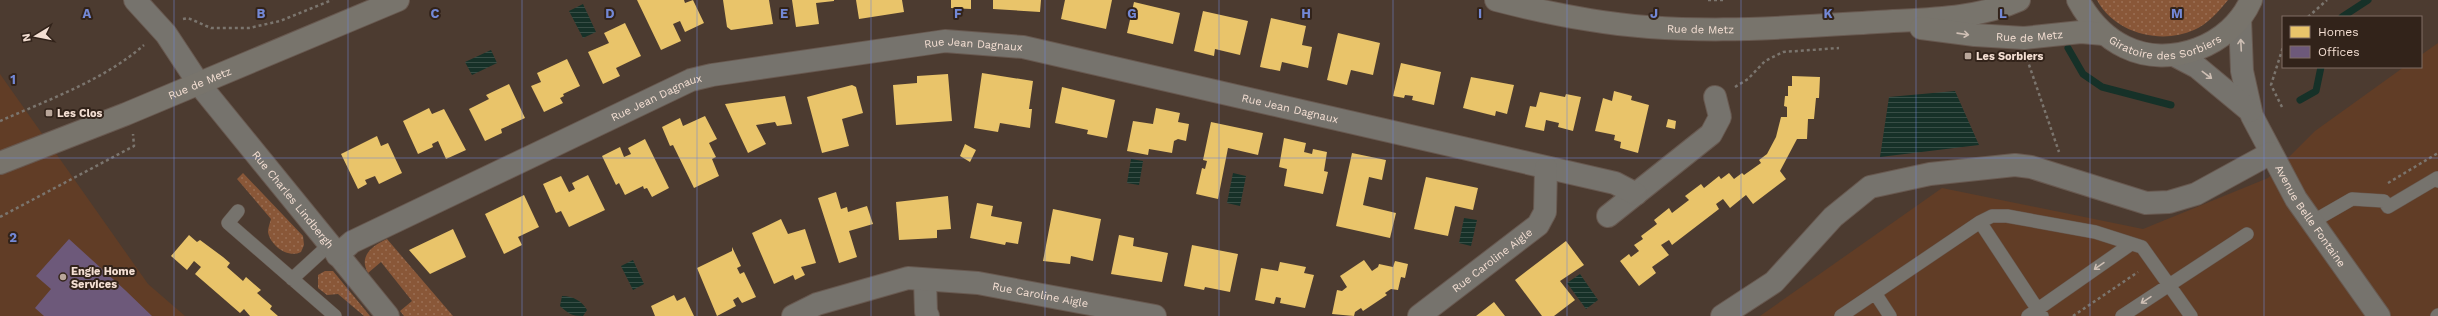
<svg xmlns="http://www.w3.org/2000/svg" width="2438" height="316" viewBox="0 0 2438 316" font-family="'Work Sans',sans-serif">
<defs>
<pattern id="green-dots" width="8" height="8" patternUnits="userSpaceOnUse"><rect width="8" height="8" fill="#895738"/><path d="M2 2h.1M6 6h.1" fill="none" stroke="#9a6f54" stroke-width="1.8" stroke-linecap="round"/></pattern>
<pattern id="water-rules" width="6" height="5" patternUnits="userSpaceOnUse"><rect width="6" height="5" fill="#163128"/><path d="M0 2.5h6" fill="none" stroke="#384e46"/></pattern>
</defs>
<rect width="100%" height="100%" fill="#4c3b30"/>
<path fill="#613d26" d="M2438,43V316H1760L1942,188L2143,229L2268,178L2315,131L2404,67H2421V55Z
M0,74L148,284L185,316H0Z"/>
<path fill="url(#green-dots)" d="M2097,0H2228C2218,12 2208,24 2194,30C2161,45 2114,33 2097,0Z
M243,173L303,236L304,245L301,252C288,259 270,245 268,232C268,227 270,223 271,219L237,179Z
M387,239L453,316H404L400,311L412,301L381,262L368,273C358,256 373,245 387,239Z
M325,271H333L370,316H364L338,294L327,295L318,288V275Z"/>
<path fill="url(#water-rules)" d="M583,4L596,32L583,38L569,11Z
M491,50L497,63L472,75L465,62Z
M1955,91L1979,145L1880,157L1889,97Z
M1131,159L1143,161L1139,185L1127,183Z
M1233,173L1246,176L1240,206L1227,203Z
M1464,218L1477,220L1471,246L1459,243Z
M633,260L644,284L633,290L621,266Z
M1580,274L1598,300L1586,309L1567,283Z
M562,296C573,296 582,301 587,310L583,316C571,316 568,313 560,306Z"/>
<path fill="#e9c46a" d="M637,0H684L685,3L693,0L704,23L685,32L680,21L673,24L681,41L661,50Z
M723,0H769L773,24L731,30L727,27Z
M792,0H834V1L816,3L819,24L796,27Z
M856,0H902L904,12L859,19Z
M951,0H971V9L951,8Z
M993,0H1041L1040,12L993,9Z
M1065,0H1112L1106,29L1061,19Z
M1134,2L1180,13L1173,44L1127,33Z
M1203,11L1248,21L1240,55L1215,49L1214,56L1194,51Z
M1271,18L1306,26L1302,45L1312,47L1308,68L1282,62L1280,71L1260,67Z
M625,23L641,56L616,68L620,76L603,84L588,52L609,43L604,33Z
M1338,33L1380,43L1373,75L1351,70L1347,85L1327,80Z
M567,59L580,86L563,94L564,96L560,98L563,103L544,112L531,86L541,82L537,73Z
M1401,63L1441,72L1434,105L1412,100L1413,96L1405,95L1404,98L1393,96Z
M982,73L1033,81L1029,109H1032L1030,128L1000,123L998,132L974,128Z
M948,74L952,121L896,125L893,85L917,83V76Z
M1792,76L1820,77L1819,98H1816L1814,119H1808L1807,139H1797L1780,171L1786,179L1753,204L1746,195L1730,208L1723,199L1716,204L1719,209L1672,245L1669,240L1661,245L1669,255L1652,267L1656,273L1639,286L1620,261L1629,254L1631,257L1639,251L1634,245L1643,239L1641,236L1657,224L1654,220L1669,208L1672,213L1689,200L1685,196L1701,184L1704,188L1719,176L1721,179L1729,173L1734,179L1742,173L1744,175L1761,163L1759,160L1767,154L1776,137L1781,117H1787V107L1784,106L1785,96H1788V86H1792Z
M1471,77L1514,85L1507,114L1496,111L1495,116L1463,108Z
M509,84L525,118L501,129L502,133L485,141L469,109L489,99L486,95Z
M852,85L856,87L863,113L842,119L849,146L822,153L807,97Z
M1062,87L1115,100L1107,138L1087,134L1088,130L1055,123Z
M1614,91L1632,96L1631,100L1649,105L1638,153L1620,148L1621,142L1614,140L1615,135L1595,131L1603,98L1612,101Z
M1540,92L1565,97L1566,94L1581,97L1573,131L1558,127L1559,123L1546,120L1544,131L1525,127L1530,106L1536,107Z
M785,96L792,124L777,126L775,122L756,125L766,144L748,153L725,104Z
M429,108L432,114L444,109L466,150L446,159L438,141L432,144L433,147L418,154L403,121Z
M1156,108L1180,113L1178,122L1189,124L1186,141L1178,139L1174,141L1172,153L1149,149L1148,155L1127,151L1133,121L1153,124Z
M705,116L717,139L709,143L716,157L712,159L719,176L694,188L673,145L670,146L662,127L680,118L683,126Z
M1668,119L1676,121L1675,129L1666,127Z
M1211,122L1263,133L1258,155L1228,148L1218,199L1196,194L1202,168L1205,169L1207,161L1203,160Z
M377,136L381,146L388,143L402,173L379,184L375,176L365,180L367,184L358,189L341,154Z
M1284,138L1306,143L1304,152L1312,154L1313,149L1327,152L1324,171L1328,172L1323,194L1284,186L1287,169L1279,167Z
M645,139L669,188L652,197L647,188L644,189L643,186L625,195L619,183L616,185L602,156L620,147L624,157L631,154L628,148Z
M965,144L976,150L970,162L960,156Z
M1352,153L1386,160L1382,180L1369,177L1363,205L1396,213L1390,238L1336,226Z
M588,175L605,210L569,227L561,211L556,213L543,184L561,176L569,192L575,189L572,183Z
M1426,177L1478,188L1473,210L1455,206L1448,236L1414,229Z
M836,192L841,209L847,207L848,212L867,206L873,224L849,231L857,257L839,263L818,198Z
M524,195L539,227L518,237L522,245L504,254L485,214Z
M948,196L951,229L937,230V238L899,240L896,202Z
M977,203L993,206L991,216L1022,222L1018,244L1006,242L1005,245L970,238Z
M1053,209L1101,219L1093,261L1071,256L1070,264L1043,261Z
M781,219L788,234L805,229L816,263L801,267L805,275L795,280L793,275L774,284L752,233Z
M453,229L466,257L430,274L409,250Z
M189,235L197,242L200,240L223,257L230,263L227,267L243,281L246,277L261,290L257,293L272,306L270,309L278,316H250L244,309L240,313L195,274L201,267L194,261L187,270L171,256Z
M1119,235L1134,238L1133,246L1168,253L1162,282L1111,274Z
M1566,241L1584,265L1560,281L1575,300L1554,316H1542L1515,280Z
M1192,245L1238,254L1230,292L1205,287L1204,290L1184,286Z
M732,247L741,266L737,268L740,274L744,272L756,297L742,303L738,297L733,300L736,306L717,316L697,268L732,251Z
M1364,260L1372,271L1378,267L1379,264L1393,267L1395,261L1408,264L1405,278L1401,277L1398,290L1391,289L1385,293L1387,295L1363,311L1361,308L1355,312L1354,316L1332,314L1337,290L1342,291L1347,287L1340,276Z
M1280,262L1306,267L1304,273L1314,275L1305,308L1280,303L1281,298L1276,297L1274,304L1255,300L1261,268L1278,271Z
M674,295L677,301L685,297L694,316H655L651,306Z
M1494,302L1505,316H1476Z"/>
<path fill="#6d597a" d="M69,239L125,290L152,316H44L35,308L51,289L36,276Z"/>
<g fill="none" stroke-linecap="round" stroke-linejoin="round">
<path stroke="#163128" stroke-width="7" d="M2342,17L2368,0
M2068,48L2083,74L2102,87L2171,105
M2300,100L2316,91L2321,67"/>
<defs>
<path id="service" d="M238,211L228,223L335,316
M1980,222L2042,316
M2312,222L2352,199L2384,201L2388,207L2437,178L2438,181
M292,279L329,245
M1875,293L1890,316
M1841,316L1980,222L1992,216H2007L2095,232L2142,247L2191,316
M2028,316L2131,244
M2122,316L2247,234
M2437,316L2438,315"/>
<g id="minor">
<path id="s1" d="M2240,19L2242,71L2252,116L2296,199L2379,316"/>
<path d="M2174,55L2197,67L2250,111"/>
<path id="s2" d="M199,84L388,316"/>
<path d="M1608,216L1711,134L1720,117L1715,97"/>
<path id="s3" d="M337,255L352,242L691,80L712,75L945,41L1023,47L1615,183L1636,194"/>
<path d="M925,280L926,312L928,316"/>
<path id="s4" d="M793,316L817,304L908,278L978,283L1155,316"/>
<path id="s5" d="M1419,316L1538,225L1545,212L1546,168"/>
<path d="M1722,316L1774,282L1833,217L1870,187L1930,174L2015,165L2031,167L2146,203L2169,202L2196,194L2271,153"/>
</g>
<path id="tertiary" d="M135,0L166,34L199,84"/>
<g id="secondary">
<path id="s6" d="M1496,0C1527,8 1559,15 1590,20C1685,36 1782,28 1877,22C1924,19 1975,20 2019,0"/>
<path id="s7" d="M2078,0C2089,20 2104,37 2125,47C2170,69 2231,46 2251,0"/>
<path id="s8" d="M1921,28L1975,35L2024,38L2081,32L2104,34"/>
<path id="s9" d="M0,163L126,114L398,0"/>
</g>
</defs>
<use href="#service" stroke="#685950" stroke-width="14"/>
<use href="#minor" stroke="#685950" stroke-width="24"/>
<use href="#tertiary" stroke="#685950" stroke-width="24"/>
<use href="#secondary" stroke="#685950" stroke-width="24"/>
<path stroke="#7b756e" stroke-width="2.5" stroke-dasharray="3 3" stroke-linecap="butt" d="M1708,0H1723
M2308,17L2327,0
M183,19L188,18L211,28H249L280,21L332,0
M2027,59L2059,152
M1735,87L1748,79L1765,61L1783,52L1839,48
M2282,107L2271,85L2283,47
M0,121C48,100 104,80 144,45
M2388,183L2438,153
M0,217L134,146L133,134
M2073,316L2138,272"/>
<use href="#service" stroke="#76736d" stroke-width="13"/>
<use href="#minor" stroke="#76736d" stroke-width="22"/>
<use href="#tertiary" stroke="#76736d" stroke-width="22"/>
<use href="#secondary" stroke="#78746c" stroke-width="22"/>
</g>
<defs><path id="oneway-shaft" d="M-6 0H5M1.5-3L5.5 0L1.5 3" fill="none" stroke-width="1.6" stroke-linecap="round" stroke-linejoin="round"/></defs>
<use stroke="#cfbfb4" href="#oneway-shaft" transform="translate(1963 34) rotate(8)"/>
<g stroke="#cebfb4">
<use href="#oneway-shaft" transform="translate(2241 45) rotate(-93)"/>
<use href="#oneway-shaft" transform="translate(2207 75) rotate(37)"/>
<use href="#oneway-shaft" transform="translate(2099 266) rotate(145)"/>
<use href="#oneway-shaft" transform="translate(2146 300) rotate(146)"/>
</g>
<path fill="none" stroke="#7388d6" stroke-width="1" stroke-opacity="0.55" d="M174,0V316M348,0V316M522,0V316M697,0V316M871,0V316M1045,0V316M1219,0V316M1393,0V316M1567,0V316M1741,0V316M1916,0V316M2090,0V316M2264,0V316M0,158H2438"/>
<g fill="#b9a69a" stroke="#32231a" stroke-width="1.5">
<rect x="1964" y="52" width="8" height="8" rx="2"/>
<rect x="45" y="109" width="8" height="8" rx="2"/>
<circle cx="63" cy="277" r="4"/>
</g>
<g text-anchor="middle" stroke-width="4" stroke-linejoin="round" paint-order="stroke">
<g font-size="11" fill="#f4dfd3" stroke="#32231a">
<text dy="4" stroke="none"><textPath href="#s6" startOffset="207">Rue de Metz</textPath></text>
<text dy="4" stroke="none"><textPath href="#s8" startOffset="109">Rue de Metz</textPath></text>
<text dy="4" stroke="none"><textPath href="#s7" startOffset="109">Giratoire des Sorbiers</textPath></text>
<text dy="4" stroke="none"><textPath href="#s3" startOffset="681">Rue Jean Dagnaux</textPath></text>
<text dy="4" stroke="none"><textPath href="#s9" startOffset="215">Rue de Metz</textPath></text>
<text dy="4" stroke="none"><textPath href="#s3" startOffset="357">Rue Jean Dagnaux</textPath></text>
<text dy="4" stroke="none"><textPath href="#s3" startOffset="1005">Rue Jean Dagnaux</textPath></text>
<text dy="4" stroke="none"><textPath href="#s2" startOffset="149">Rue Charles Lindbergh</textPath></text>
<text dy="4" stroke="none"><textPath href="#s1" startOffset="214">Avenue Belle Fontaine</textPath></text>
<text dy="4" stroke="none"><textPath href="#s5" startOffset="92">Rue Caroline Aigle</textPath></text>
<text dy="4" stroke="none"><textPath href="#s4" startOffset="255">Rue Caroline Aigle</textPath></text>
</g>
<g font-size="11" font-weight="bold" fill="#f4dfd3" stroke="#32231a" text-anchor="start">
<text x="1976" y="60">Les Sorbiers</text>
<text x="57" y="117">Les Clos</text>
<text x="71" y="275">Engie Home<tspan x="71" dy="13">Services</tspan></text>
</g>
</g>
<g font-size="13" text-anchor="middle" font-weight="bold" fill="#7388d6" stroke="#32231a" stroke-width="4" stroke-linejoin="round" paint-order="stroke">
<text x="87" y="18">A</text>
<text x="261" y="18">B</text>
<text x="435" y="18">C</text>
<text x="610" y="18">D</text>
<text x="784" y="18">E</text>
<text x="958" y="18">F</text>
<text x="1132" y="18">G</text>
<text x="1306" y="18">H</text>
<text x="1480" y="18">I</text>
<text x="1654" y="18">J</text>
<text x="1828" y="18">K</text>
<text x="2003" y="18">L</text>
<text x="2177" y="18">M</text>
<text x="13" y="84">1</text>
<text x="13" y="242">2</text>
</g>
<rect x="2282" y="16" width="140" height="52" fill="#32231a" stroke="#806e64"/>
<rect x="2290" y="26" width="20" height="12" fill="#e9c46a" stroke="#806e64"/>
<text x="2318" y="36" font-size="12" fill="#f4dfd3">Homes</text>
<rect x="2290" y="46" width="20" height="12" fill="#6d597a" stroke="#806e64"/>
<text x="2318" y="56" font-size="12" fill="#f4dfd3">Offices</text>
<g transform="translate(36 36) rotate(260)" stroke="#32231a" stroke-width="3" paint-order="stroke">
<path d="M0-3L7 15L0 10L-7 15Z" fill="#f4dfd3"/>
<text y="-6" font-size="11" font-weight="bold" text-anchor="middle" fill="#f4dfd3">N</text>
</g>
</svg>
